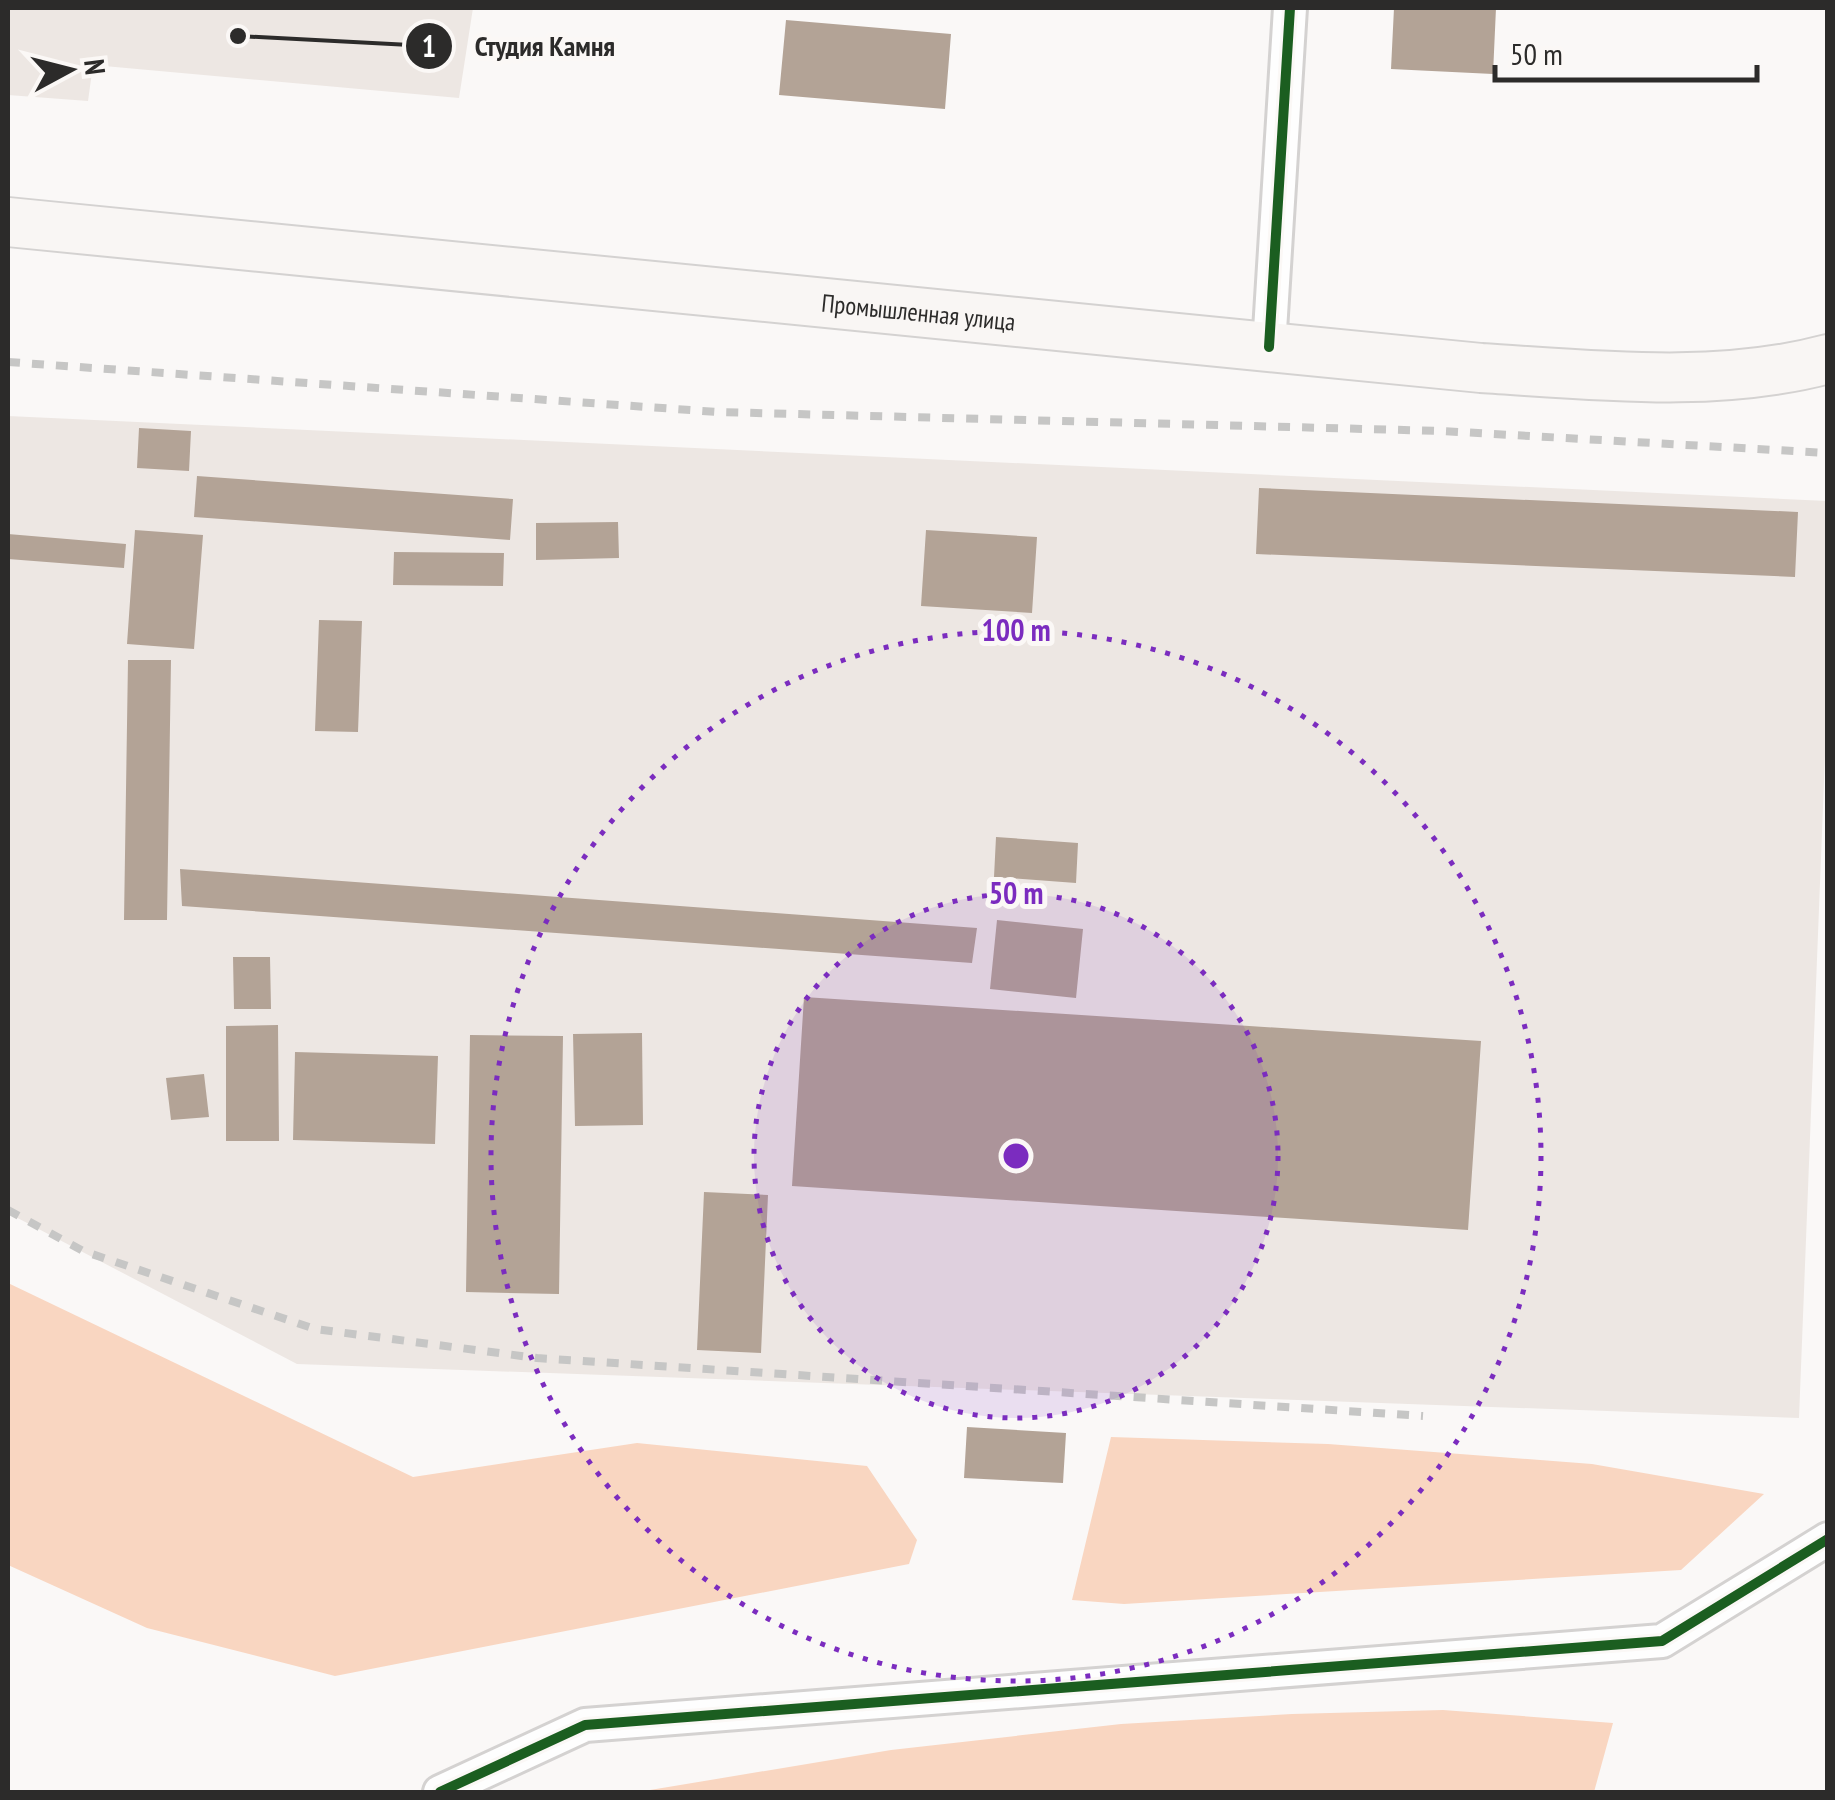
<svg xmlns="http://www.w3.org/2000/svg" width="1835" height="1800" viewBox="0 0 1835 1800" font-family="'PT Sans Narrow',sans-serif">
<rect width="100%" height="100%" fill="#faf8f7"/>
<path fill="#ede7e3" d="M8,8H473L459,98L93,65L88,101L8,95Z
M8,416L1827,501V705L1799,1418L297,1364L8,1213Z"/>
<path fill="#f9d6c1" d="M8,1283L413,1477L637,1443L867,1466L917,1540L909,1564L335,1676L147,1628L8,1565Z
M1111,1437L1328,1444L1592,1464L1764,1494L1681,1570L1124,1604L1072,1600Z
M1443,1710L1613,1723L1594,1792H638L891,1750L1121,1724L1292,1714Z"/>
<path fill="#b3a396" d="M1394,8H1496L1493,74L1391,69Z
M786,20L951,34L945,109L779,95Z
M139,428L191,431L189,471L137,468Z
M197,476L513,499L510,540L194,517Z
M1259,488L1798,512L1795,577L1256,554Z
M618,522L619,558L536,560V523Z
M135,530L203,535L194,649L127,644Z
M926,530L1037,537L1032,613L921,606Z
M8,534L126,544L124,568L8,559Z
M394,552L504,553L503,586L393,585Z
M319,620L362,621L358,732L315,731Z
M128,660H171L167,920H124Z
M996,837L1078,843L1076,883L994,877Z
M180,869L977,928L972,963L182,906Z
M997,920L1083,929L1076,998L990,989Z
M233,957H270L271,1009H234Z
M804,997L1481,1041L1468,1230L792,1186Z
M278,1025L279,1141H226V1026Z
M642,1033L643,1125L575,1126L573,1034Z
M470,1035L563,1036L559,1294L466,1292Z
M295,1052L438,1056L435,1144L293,1140Z
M204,1074L209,1117L171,1120L166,1078Z
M704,1192L768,1195L761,1353L697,1350Z
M967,1427L1066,1433L1063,1483L964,1478Z"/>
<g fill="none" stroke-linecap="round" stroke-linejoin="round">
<defs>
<path id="minor" d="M1269,347L1290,8
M440,1792L585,1725L1662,1641L1828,1539"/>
<g id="secondary">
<path id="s1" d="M8,222L1481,368C1595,375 1716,389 1828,359"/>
</g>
</defs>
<use href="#minor" stroke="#d4d2d1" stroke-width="38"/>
<use href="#secondary" stroke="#d4d2d1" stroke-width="52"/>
<use href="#minor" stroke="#fefefe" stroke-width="32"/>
<use href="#secondary" stroke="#f9f6f4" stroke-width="48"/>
<path stroke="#c6c6c5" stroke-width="8" stroke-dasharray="12 12" stroke-linecap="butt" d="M8,362L718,412L1442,431L1828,453
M8,1210L83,1251L315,1329L537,1358L1423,1416"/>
<defs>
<path id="cycleway" d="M1269,347L1290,8
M440,1792L585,1725L1662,1641L1828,1539"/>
</defs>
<use href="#cycleway" stroke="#fbf8f6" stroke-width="16"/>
<use href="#cycleway" stroke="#1b5e20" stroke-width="10"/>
</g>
<circle cx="1016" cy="1156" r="262" fill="#7b2cbf" fill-opacity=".12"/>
<g fill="none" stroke="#7b2cbf" stroke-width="5" stroke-dasharray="5 10">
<circle cx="1016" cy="1156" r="262"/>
<circle cx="1016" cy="1156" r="525"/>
</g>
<g text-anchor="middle" stroke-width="10" stroke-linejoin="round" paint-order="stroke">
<g font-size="25" fill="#2c2b2a" stroke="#fbf8f6">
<text dy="9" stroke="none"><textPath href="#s1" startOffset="915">Промышленная улица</textPath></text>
</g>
</g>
<circle cx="1016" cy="1156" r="15" fill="#7b2cbf" stroke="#fbf8f6" stroke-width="5"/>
<g font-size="30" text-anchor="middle" font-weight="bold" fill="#7b2cbf" stroke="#fbf8f6" stroke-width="10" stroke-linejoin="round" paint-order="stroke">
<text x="1016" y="641">100 m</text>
<text x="1016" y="904">50 m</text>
</g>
<path fill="none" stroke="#2c2b2a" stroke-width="4" d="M238 36L429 46"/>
<g fill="#2c2b2a" stroke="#fbf8f6" stroke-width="4">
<circle cx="238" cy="36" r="10"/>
<circle cx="429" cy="46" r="25"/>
</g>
<g font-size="30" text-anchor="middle" font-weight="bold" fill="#fff">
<text x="429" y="57">1</text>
</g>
<g font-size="28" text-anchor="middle" font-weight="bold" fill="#2c2b2a" stroke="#fbf8f6" stroke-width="10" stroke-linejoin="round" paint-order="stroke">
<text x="545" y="56">Студия Камня</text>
</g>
<rect width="1835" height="1800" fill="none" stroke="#2c2b2a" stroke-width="20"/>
<g transform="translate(70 70) rotate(83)" stroke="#fbf8f6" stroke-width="8" paint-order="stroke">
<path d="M0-8L18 38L0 25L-18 38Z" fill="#2c2b2a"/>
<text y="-15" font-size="28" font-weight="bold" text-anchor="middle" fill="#2c2b2a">N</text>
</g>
<path d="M1495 65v15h262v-15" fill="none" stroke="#2c2b2a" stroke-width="5"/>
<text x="1510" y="65" font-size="30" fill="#2c2b2a" stroke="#fbf8f6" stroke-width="8" paint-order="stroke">50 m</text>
</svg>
